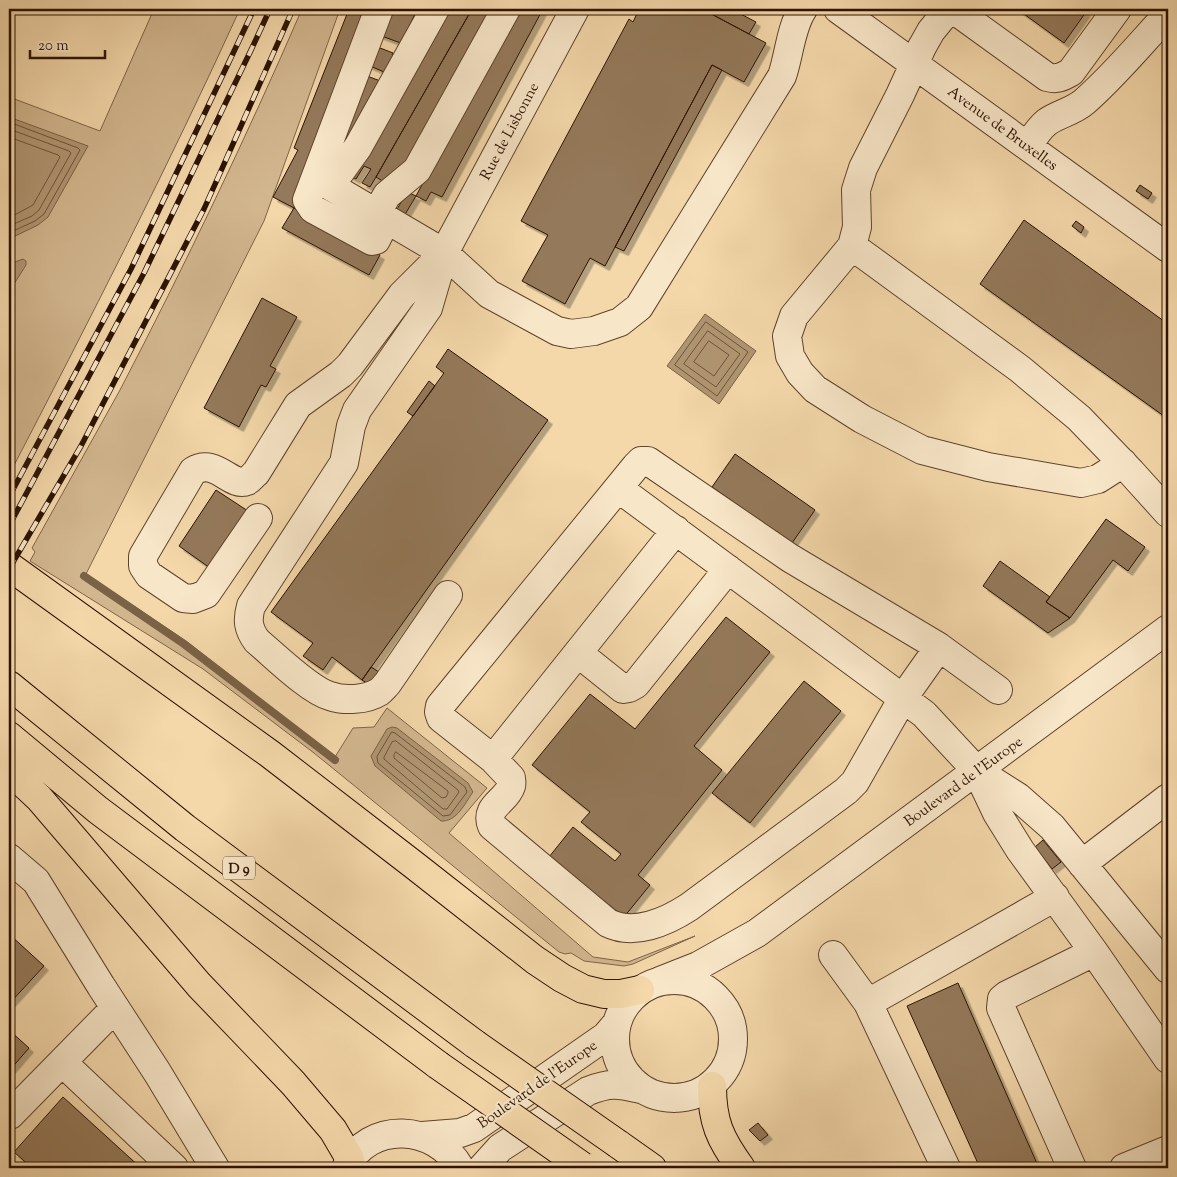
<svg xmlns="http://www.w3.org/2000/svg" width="1177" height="1177" viewBox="0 0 1177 1177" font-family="'Sorts Mill Goudy',serif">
<defs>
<filter id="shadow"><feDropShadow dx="4.5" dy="4.5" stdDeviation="0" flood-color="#0004"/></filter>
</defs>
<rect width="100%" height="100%" fill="#f4d8aa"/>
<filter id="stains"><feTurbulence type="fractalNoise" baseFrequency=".004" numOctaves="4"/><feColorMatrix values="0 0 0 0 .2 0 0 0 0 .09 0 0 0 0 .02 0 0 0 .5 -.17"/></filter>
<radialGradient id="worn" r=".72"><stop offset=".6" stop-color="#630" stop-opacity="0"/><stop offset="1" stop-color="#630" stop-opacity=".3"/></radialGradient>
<path fill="#d2b68e" stroke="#7f6448" d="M154,9H240C168,167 89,321 9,475V97L100,131Z
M302,9H340L264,221L86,574L186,641L335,757L353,728L374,727L387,708L487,788L449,833L593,957L628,962L695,936L633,964L624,966L584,961L571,953L565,954L559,952L314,753L203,669L30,561L35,552L32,548C61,495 91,443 120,390C185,265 246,138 302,9Z"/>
<path fill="#b09571" stroke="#7b6145" d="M9,117L88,146L48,217L38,225L9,239Z
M23,259L26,261V265L9,292V264Z
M705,314L756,351L719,404L667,366Z
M392,727L397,728L468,783L473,792C465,803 457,822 441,821L375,766L371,756L387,729Z"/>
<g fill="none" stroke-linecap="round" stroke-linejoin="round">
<path stroke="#6e543a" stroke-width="1" d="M9,122L78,148L80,150L44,214L35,221L9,233
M9,129L69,151L71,153L39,210L32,216L9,226
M9,137L58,155L60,157L33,205L9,218
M706,322L748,352L717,396L675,365Z
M708,331L740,354L716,387L684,364Z
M709,341L729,355L714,376L694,362Z
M392,732L395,733L465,787L467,792L450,815L443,816L378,763L377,757Z
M396,741L458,790L459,792L447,809H443L384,759V757L392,742Z
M396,752L448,791V793L446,797L442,798L394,758V755Z"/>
<path stroke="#7b6145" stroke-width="8" d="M84,576L184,644L335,760"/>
</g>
<path fill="#94795a" stroke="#2c1203" filter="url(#shadow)" d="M349,9H372L318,158L294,208L273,197L298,150L294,148Z
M389,9H427L423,19L414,16L410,25L416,27L406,45L379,35Z
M446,9H472L376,177L370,187L362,183L371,169L364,166L356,179L348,175Z
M472,9H497L407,169L394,181L387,177L384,182L376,177Z
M517,9H543L442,197L431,192L426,201L416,196Z
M639,9H702L766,43L744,82L712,65L605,266L590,258L565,304L522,281L548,235L521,221L629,19L633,22Z
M702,9H731L756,22L749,34Z
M1017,9H1081L1086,12L1064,43Z
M375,46L393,53L392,55L400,59L391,75L368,65Z
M712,65L722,70L624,251L615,247Z
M364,75L386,83L346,150L340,147Z
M1140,185L1152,193L1148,199L1136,191Z
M407,192L416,196L404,216L396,211Z
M294,208L380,255L369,275L282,228Z
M1024,220L1168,324V419L980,284Z
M1076,221L1084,227L1081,233L1072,226Z
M262,298L297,317L270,366L276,369L266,387L261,385L239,427L204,408Z
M448,349L548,420L362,680L332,657L323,670L303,656L313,643L271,612L444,373L436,367Z
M429,381L435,386L413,416L407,412Z
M735,454L815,510L792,543L712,487Z
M216,490L248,511L210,568L179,546Z
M1106,519L1145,547L1128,571L1113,560L1070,618L1046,602Z
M1000,561L1050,597L1046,602L1070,618L1048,633L983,586Z
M726,617L770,652L694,746L722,770L638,875L650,885L624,917L549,857L573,827L615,861L621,854L581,822L590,812L532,765L590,694L635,729Z
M371,667L379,672L370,685L362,680Z
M804,681L841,711L750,823L712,793Z
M1043,840L1061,862L1052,869L1035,847Z
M9,934L44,966L9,1004Z
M958,983L1020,1125L1039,1168H980L907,1006Z
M9,1030L29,1048L9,1071Z
M63,1097L141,1168H32L14,1152Z
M758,1123L768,1135L760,1141L749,1130Z"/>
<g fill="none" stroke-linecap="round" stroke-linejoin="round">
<defs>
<path id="minor" d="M379,9L307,200L313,209L372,241L376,240L386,220
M435,9L358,147L330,186L444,253L489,294L557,331L571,334L594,331L620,322L639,307L782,76C789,56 791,26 803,9
M838,9L1168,248
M949,9L931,31L922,47L900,95L863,168L856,190L857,227L852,246L794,316L787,336L790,356L800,373L815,389L862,419L922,450L988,467L1081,483L1098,479L1123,463
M953,9L1047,77C1057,80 1062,77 1071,72L1117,9
M1028,146C1033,138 1039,128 1047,122C1058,114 1072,112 1084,102C1114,76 1141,43 1168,14
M376,214L387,195L417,170L506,9
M852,246L1020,369L1079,418L1131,472L1168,513
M444,253L575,9
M618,488L924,714L977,771
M258,518L206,594L193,599L183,598L149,575L143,566V556L193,471C216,457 231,488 247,481C250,480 253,475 256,473L298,405L341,374L350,365L402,295L444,253L428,308L357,410L351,426L344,463L251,606C247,620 248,629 257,641C274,655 309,690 330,696C344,701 366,700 379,692C382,690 384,687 387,684L448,595
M939,647L903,698L855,782L846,791L689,907C666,922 634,936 608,923L492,826C484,806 506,802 511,786C512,783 511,780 511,778L493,759L441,718L439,712L440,706L636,466L641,461H648L790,558L939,647L998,690
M578,653L623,689L629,688L636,684L728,569
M493,759L676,530
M9,858L36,881L101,986L157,1072L215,1168
M1082,864L1168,798
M833,955L868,1003L946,1168
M1168,969L1052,827L1018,797L977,771L997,813L1020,850L1094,952L1168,1059
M615 1039a59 59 0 1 1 118 0a59 59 0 1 1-118 0Z
M660,981L698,966L757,933L1168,629
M868,1003L1055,897
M62,1062L174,1168
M10,1115L115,1008
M422,1136L460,1133L474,1128L606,1036L617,1023
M346,1168C368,1120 436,1124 460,1168
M482,1168L500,1148L588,1091C611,1082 618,1084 641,1089
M1072,1168L1001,1008L1002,999L1007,995L1094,952
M1124,1168L1168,1150"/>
<path id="highway" d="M9,566L270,754L414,865L535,960L562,978L583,989L604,994H621L640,990
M9,685L185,828L475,1044
M9,736L98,810L438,1065
M9,770L39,798L199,985L293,1083L333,1130L350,1159
M712,1086C712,1122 720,1139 741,1168
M618,1144L652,1168"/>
</defs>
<use href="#minor" stroke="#5e442d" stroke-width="30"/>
<use href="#highway" stroke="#2c1203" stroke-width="30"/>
<use href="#minor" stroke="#f8e6c8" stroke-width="28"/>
<use href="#highway" stroke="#f4d8aa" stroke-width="28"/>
<defs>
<path id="rail" d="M9,497L131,269L254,9
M9,526L144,273L252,48L270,9
M9,569L81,446L204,209L293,9"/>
</defs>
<use href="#rail" stroke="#2c1203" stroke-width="5.5"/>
<use href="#rail" stroke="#f8e6c8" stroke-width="4" stroke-dasharray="11" stroke-linecap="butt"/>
<defs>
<path id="highway-bridge" d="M475,1044L618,1144
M438,1065L582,1166"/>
</defs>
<use href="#highway-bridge" stroke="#2c1203" stroke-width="30" stroke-linecap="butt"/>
<use href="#highway-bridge" stroke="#f4d8aa" stroke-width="28"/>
</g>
<g text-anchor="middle" stroke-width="4.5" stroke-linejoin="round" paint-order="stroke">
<rect fill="#f8e6c8" stroke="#69523e" stroke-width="1" x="223" y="856.5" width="32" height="23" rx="4"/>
<g font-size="14" font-weight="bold" fill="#2c1203">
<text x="239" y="873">D 9</text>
</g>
<g font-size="15" fill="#2c1203" stroke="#f8e6c8">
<text transform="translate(1003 128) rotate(36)" y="5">Avenue de Bruxelles</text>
<text transform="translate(509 131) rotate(-62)" y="5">Rue de Lisbonne</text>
<text transform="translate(963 781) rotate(-36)" y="5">Boulevard de l'Europe</text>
<text transform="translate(537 1084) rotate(-35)" y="5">Boulevard de l'Europe</text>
</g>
</g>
<rect width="1177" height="1177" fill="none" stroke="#f4d8aa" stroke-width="30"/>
<rect x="10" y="10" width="1157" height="1157" fill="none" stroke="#2c1203" stroke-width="2.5"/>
<rect x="15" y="15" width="1147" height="1147" fill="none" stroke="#2c1203"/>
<path d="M30 50v8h75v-8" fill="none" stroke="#2c1203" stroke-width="2.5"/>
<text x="38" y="50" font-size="15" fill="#2c1203" stroke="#f8e6c8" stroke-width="4" paint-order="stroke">20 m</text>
<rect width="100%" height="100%" filter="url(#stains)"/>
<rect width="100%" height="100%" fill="url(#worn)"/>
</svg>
